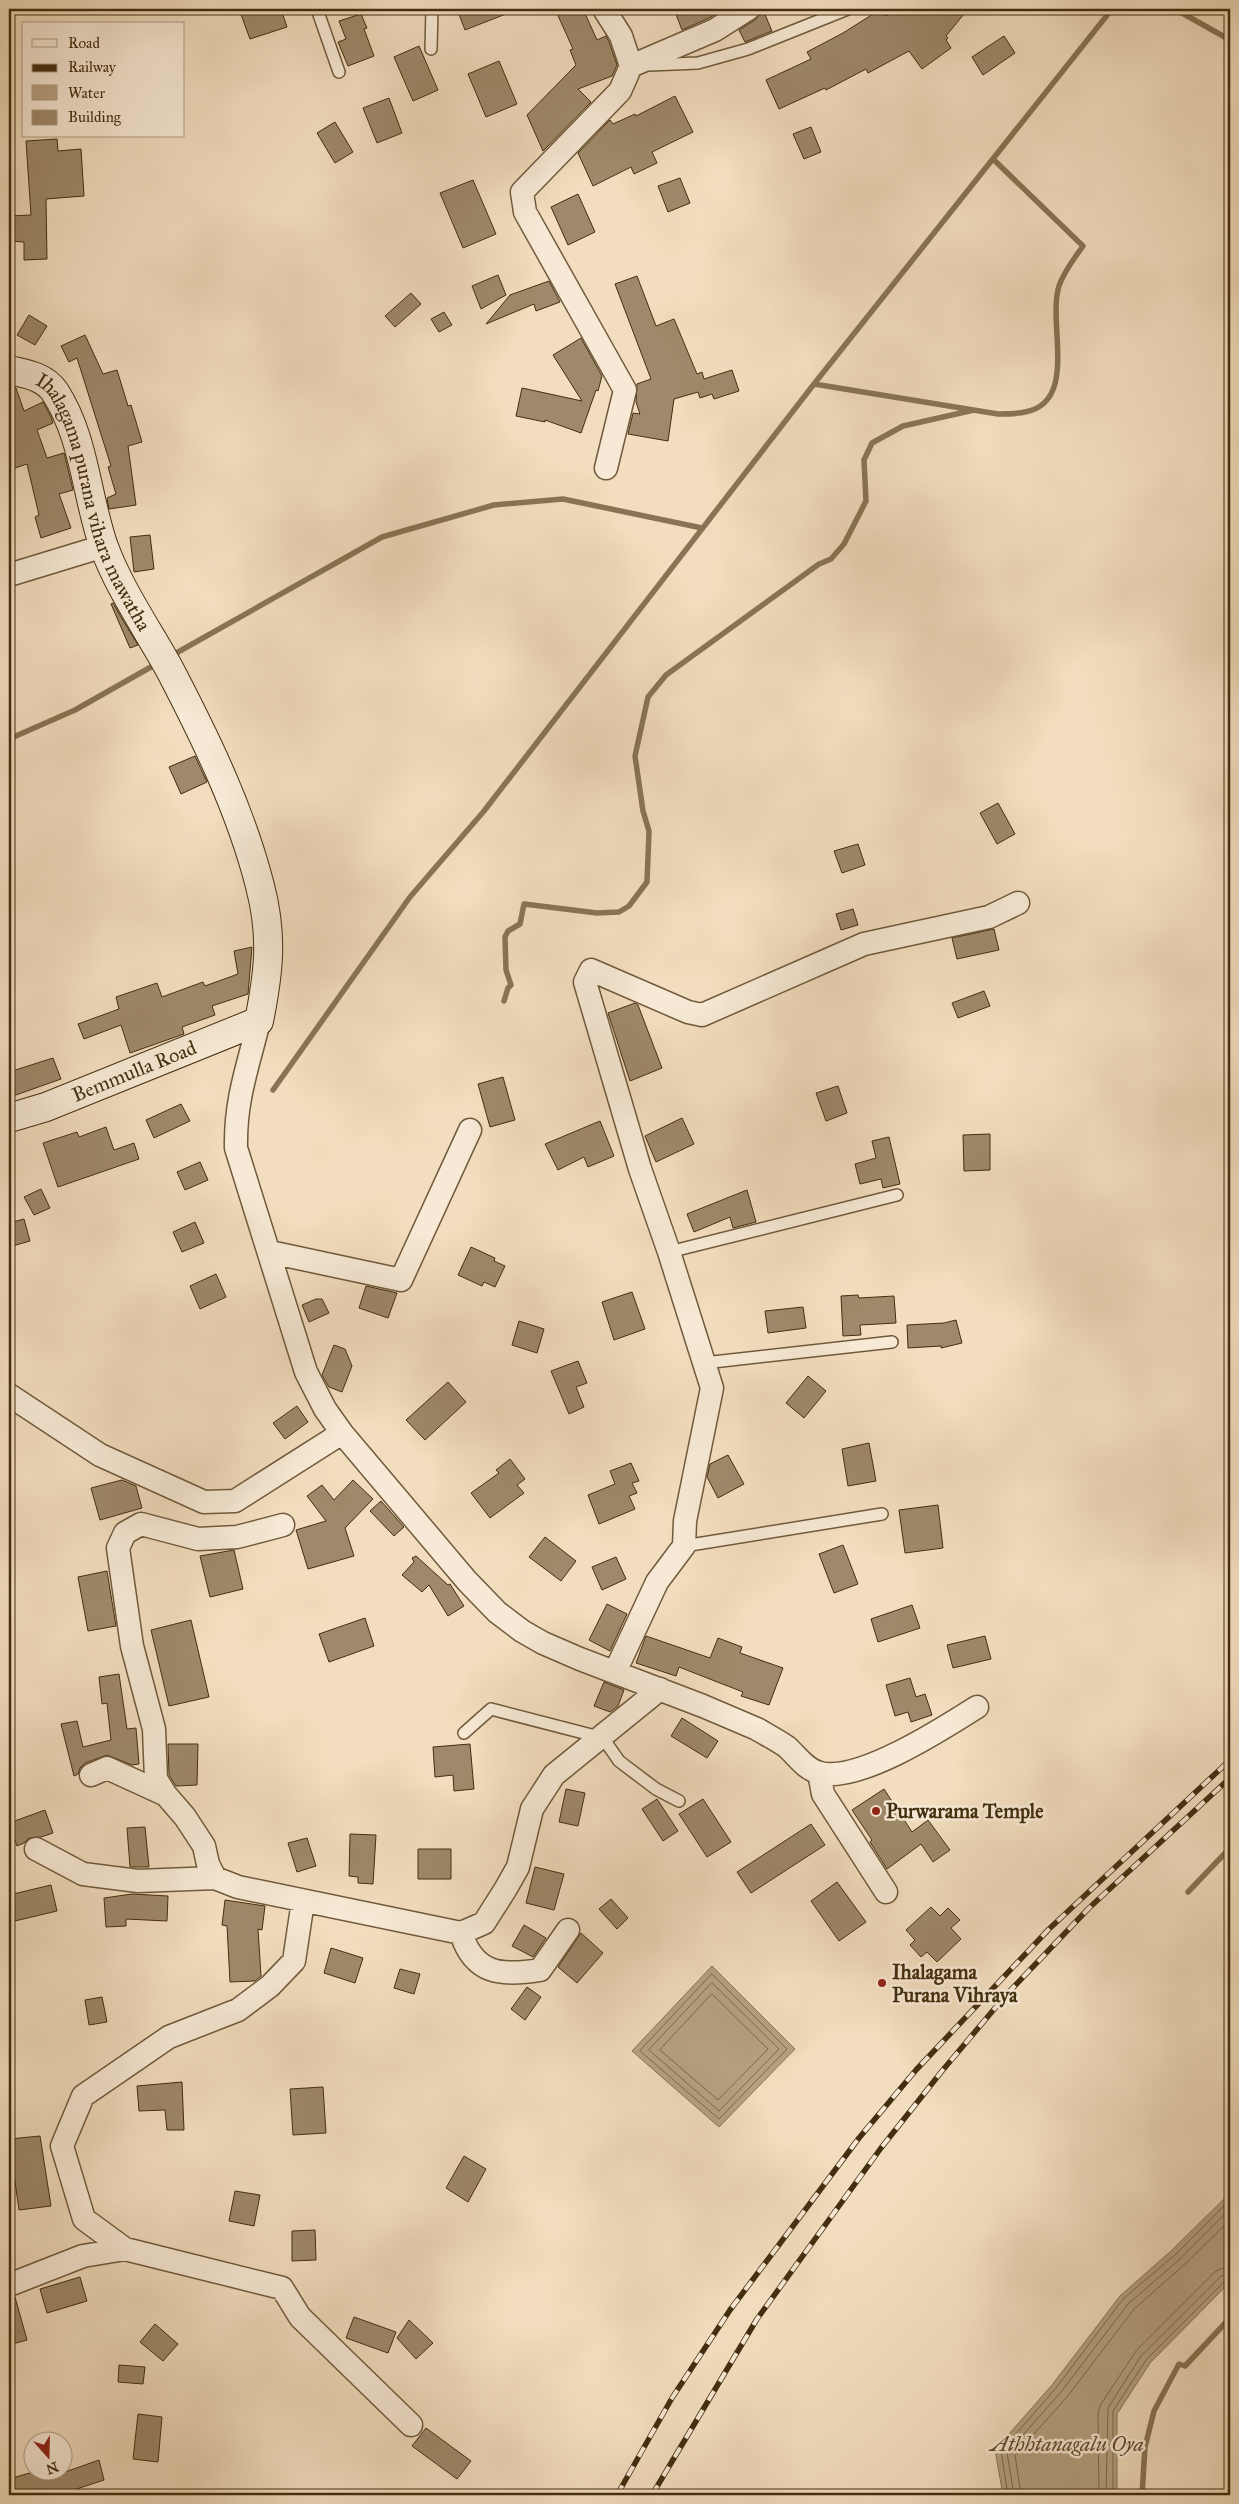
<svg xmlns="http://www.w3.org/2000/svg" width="1239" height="2504" viewBox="0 0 1239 2504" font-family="'IM FELL Great Primer',serif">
<rect width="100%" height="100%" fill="#f2ddbe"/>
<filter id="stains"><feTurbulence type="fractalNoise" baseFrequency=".004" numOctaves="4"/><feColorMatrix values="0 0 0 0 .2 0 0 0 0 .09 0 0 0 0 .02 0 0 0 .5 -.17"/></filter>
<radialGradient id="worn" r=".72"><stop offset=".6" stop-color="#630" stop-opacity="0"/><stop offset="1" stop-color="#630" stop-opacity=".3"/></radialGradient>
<path fill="#b6a282" stroke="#887454" d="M712,1966L795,2049L719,2127L632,2051Z
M1230,2193V2282L1150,2363L1117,2414V2495H1003L995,2450L1052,2385L1120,2296L1172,2250Z"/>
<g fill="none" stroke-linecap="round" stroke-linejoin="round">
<path stroke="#7c6848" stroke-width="1" d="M712,1974L787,2049L719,2119L640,2051Z
M712,1983L779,2049L719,2111L649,2050Z
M712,1994L768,2049L718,2100L660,2050Z
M1008,2495L1001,2451L1056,2388L1123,2299L1176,2254L1230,2200
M1014,2495L1007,2453L1061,2392L1128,2304L1180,2259L1230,2209
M1021,2495L1015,2455L1067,2397L1134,2309L1185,2264L1230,2220
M1099,2495L1098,2413L1101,2404L1136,2351L1216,2271L1230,2265
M1106,2495L1108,2408L1141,2356L1221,2276L1230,2273
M1113,2495V2411L1146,2360L1225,2281L1230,2279"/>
<path stroke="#887454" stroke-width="5.5" d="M1175,9L1230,40
M814,384L998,414C1007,414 1016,414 1025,412C1079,402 1047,323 1059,286C1064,271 1074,259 1083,246L993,159
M171,656L382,537L494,505L563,499L702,528
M9,739L75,710L158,663
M504,1001L508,988L511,985L506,970L505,937L508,931L520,924L524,904L597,913L619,912L629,906L647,882L649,831L643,811L635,756L648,697L666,675L819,564L831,559L844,544L866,501L864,460L872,443L903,426L974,410
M273,1090L410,897L484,811L814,384L1112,9
M1188,1892L1230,1848
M1142,2495L1145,2447L1154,2411L1179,2364L1185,2366L1230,2318"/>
</g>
<path fill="#9e896a" stroke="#432e0f" d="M239,9H281L287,27L250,39Z
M457,9H516V10L465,30Z
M555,9H583L597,40L606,36L609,42L617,65L612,76L578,89L591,102L543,151L527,115L576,65L570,50L573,49Z
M674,9H724L709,18L682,30Z
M881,9L885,16L901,9H968L946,36L948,38L946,40L951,48L922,69L909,51L868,73L866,69L826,90L825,88L779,109L766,80L811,59L807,52L843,33Z
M763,10L772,31L745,42L739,30L755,20Z
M361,14L367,28L364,29L374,56L348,66L338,42L346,39L339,21Z
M1004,36L1015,53L983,75L972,57Z
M419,46L438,90L413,101L394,57Z
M499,61L517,104L486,117L468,74Z
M675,96L693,132L652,152L657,163L634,174L631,167L593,186L578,153L610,120L613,124L635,114L636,116Z
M389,98L402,133L377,143L363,108Z
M335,122L353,152L335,163L317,133Z
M811,127L821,152L804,159L793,134Z
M57,139L58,151L81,149L84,196L46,199L47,259L24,260V242L9,241V216L31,215L26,141Z
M680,178L690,203L668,212L658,186Z
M473,180L496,234L463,248L440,193Z
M578,194L595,232L568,245L551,207Z
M498,275L506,295L481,309L472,286Z
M637,276L656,326L674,319L697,374L702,372L704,379L732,370L739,391L714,399L712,394L700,398L698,392L674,399L668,441L628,434L633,413L640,414L636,402L637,384L651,379L615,284Z
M549,281L560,302L536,311L534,304L486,324L510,295Z
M411,293L421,304L395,327L385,316Z
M444,312L452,325L439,332L431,319Z
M29,315L47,326L35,345L17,335Z
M85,335L103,374L117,370L128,406L131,405L142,442L128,446L136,505L109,509L107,498L116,494L108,467L111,466L77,358L69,362L61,346Z
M581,338L602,376L598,391L596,390L581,433L545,420V422L516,416L522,388L582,401L553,355Z
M9,386L16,388L24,411L43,402L51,417L53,423L37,430L47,458L64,453L73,490L59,494L71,528L41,538L35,517L39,515L27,464L9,470Z
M150,535L154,569L134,572L130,537Z
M113,603L121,617L138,645L130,648L111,604Z
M195,756L207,782L181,794L169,767Z
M998,803L1015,834L997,844L980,813Z
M858,844L865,865L842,873L834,851Z
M853,909L858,925L841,930L836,914Z
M994,929L999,950L957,959L952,938Z
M252,947L248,994L212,1006L215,1015L182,1027L184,1034L130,1053L121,1025L84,1039L78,1024L119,1009L116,997L157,983L162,997L203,982L205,986L238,974L234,951Z
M984,991L990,1006L958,1018L952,1003Z
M635,1003L638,1005L662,1068L630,1081L608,1013Z
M53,1058L61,1079L13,1096L9,1083V1072Z
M503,1077L515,1120L490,1127L478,1084Z
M838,1086L847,1113L826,1121L816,1093Z
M181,1104L190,1121L154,1138L146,1120Z
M682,1118L694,1144L656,1162L645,1136Z
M600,1121L614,1156L588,1167L584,1157L558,1170L545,1144Z
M106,1127L114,1150L134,1143L139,1159L58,1187L43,1143L77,1132L79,1137Z
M990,1134V1170L964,1171L963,1135Z
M889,1137L900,1184L883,1188L881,1179L860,1184L855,1164L876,1158L872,1141Z
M200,1162L208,1180L185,1190L177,1172Z
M41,1189L50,1208L34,1215L24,1197Z
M747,1190L756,1222L733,1228L730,1217L694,1232L687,1214Z
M24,1219L30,1241L9,1247V1223Z
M195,1222L204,1243L182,1252L173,1232Z
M471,1247L495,1258L494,1261L505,1266L495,1287L484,1282L482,1286L458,1275Z
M216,1274L226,1297L200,1309L190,1286Z
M366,1286L397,1293L388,1318L359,1308Z
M632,1292L645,1329L614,1340L602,1302Z
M858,1295L859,1298L894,1296L896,1323L860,1325L861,1335L843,1336L841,1296Z
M316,1299H322L329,1313L309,1322L302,1305Z
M803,1307L806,1328L768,1333L765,1311Z
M956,1320L962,1343L941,1348V1346L908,1348L907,1325L944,1323Z
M519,1321L544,1329L537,1353L512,1345Z
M334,1345L345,1349L352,1366L342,1392L329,1387L322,1375Z
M578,1361L587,1383L576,1387L584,1407L569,1414L551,1371Z
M808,1376L826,1391L804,1418L786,1403Z
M448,1382L466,1402L425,1440L406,1420Z
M297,1406L308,1422L285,1439L273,1423Z
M869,1443L876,1481L848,1486L842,1449Z
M728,1455L744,1484L718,1498L707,1477L710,1464Z
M510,1459L525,1479L517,1485L524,1493L490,1518L471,1493L499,1473L496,1470Z
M631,1463L639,1481L632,1483L637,1493L629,1496L635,1509L599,1524L588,1495L615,1484L610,1471Z
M122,1480L136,1486L142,1508L100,1520L91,1488Z
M353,1480L373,1499L345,1528L354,1556L308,1569L296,1530L326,1521L307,1496L322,1485L334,1500Z
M381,1501L404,1527L394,1536L370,1511Z
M938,1505L943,1548L905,1553L899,1510Z
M545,1537L576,1561L561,1581L529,1557Z
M843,1545L858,1584L834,1593L819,1554Z
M234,1550L243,1589L210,1597L200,1556Z
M416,1556L448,1585L450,1584L464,1606L448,1616L429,1585L422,1592L402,1575L414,1562L412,1558Z
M616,1557L626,1579L602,1590L592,1567Z
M107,1571L116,1626L88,1631L78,1577Z
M607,1604L627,1614L610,1651L589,1640Z
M912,1605L920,1628L878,1642L871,1619Z
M365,1618L374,1646L329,1662L319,1634Z
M191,1620L209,1697L169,1706L151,1630Z
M646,1636L710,1658L718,1638L742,1647L740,1653L783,1668L769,1705L741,1696L743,1692L679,1667L676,1676L636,1663Z
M985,1636L991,1659L953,1668L947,1645Z
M119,1674L127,1729L136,1728L139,1764L132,1765L107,1755L85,1763L80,1768L78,1774L74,1776L61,1724L77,1721L83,1747L111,1740L107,1703L102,1704L99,1677Z
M910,1678L916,1697L925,1694L932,1715L911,1722L908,1712L895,1716L886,1685Z
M604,1682L624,1690L618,1706L610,1712L594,1706Z
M682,1718L718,1741L707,1758L671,1736Z
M168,1744H198L197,1785L176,1786L169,1775Z
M470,1744L474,1789L454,1791L453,1775L435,1777L433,1747Z
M566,1789L585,1793L578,1826L559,1822Z
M884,1789L912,1832L928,1820L950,1850L933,1862L921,1844L887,1869L870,1842L872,1840L852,1810Z
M657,1799L678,1831L663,1841L642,1809Z
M703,1799L731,1842L707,1857L679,1814Z
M45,1810L53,1833L41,1837L29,1838L24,1843L17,1846L9,1823Z
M811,1824L825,1845L751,1893L737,1872Z
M145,1827L149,1867H130L127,1828Z
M350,1834L376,1835L373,1884L358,1883V1877L349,1876Z
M307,1838L316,1866L297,1872L288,1843Z
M418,1849H451V1879H418Z
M535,1867L564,1874L554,1910L526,1903Z
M837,1882L866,1922L839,1941L811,1901Z
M51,1885L57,1911L15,1921L9,1895Z
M132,1894L168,1896L167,1921L126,1919V1926L106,1927L104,1898Z
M611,1899L628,1918L617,1929L599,1909Z
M225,1900L265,1906L262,1930L258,1929L261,1976L255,1981L230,1982L227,1926L222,1925Z
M931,1907L940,1916L948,1908L960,1920L951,1928L961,1939L937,1962L927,1952L921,1957L910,1945L915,1940L906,1930Z
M524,1925L546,1938L533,1957L512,1946Z
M581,1933L603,1953L577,1983L558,1967Z
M331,1948L363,1958L355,1983L324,1973Z
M400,1969L420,1974L414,1994L394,1988Z
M527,1987L541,1997L525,2020L511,2009Z
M102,1997L107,2022L89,2025L85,2000Z
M182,2082L184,2130H167L165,2110L139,2111L137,2086Z
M323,2087L326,2133L293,2135L290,2089Z
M40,2136L51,2206L19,2210L9,2139Z
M464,2156L486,2169L468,2202L446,2188Z
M235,2191L260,2195L254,2226L229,2221Z
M315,2230L316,2260L292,2261V2231Z
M80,2277L87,2301L47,2313L40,2289Z
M15,2297L27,2340L9,2345V2298Z
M354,2317L396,2332L388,2353L346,2338Z
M409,2320L433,2343L416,2359L397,2338Z
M155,2324L178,2344L163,2361L140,2342Z
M119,2365L145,2367L143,2384L118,2382Z
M138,2414L162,2417L158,2462L133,2459Z
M426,2428L471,2461L457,2479L412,2446Z
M99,2460L104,2480L58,2495H9V2479L33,2472H65Z"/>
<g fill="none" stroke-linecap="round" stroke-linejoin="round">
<defs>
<path id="lane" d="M317,9L339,72
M431,49L432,9
M650,65L698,63L748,49L848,9
M669,1252L897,1195
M704,1363L892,1342
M684,1546L882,1514
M464,1733L491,1709L603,1738L619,1761L656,1789L679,1801"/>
<path id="street" d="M604,9L621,36L631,66L620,91L522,192L525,212L625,390L606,468
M631,66L715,30L748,9
M9,575L104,546
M259,1021C248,1067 235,1099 236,1148L306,1372L325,1409L342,1433L467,1581L497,1612L522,1631L543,1643L580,1659L703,1706L757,1729C767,1735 777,1740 787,1747C797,1756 806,1770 820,1773C859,1783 944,1728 977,1707
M270,1252L401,1280L470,1130
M9,1395L100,1455L204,1502L235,1501L342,1433
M283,1525L237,1537L198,1539L141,1524L125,1533L118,1548L132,1646L154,1729L156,1779L166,1795L185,1817L204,1846L208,1864L215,1878L238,1887L461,1933L484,1923L505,1890L518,1867L532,1809L554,1775L660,1689
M615,1672L657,1582L684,1546L685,1521L712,1388L669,1252L640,1169L585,982L591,970L688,1012L702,1015L864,944L989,917L1018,903
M819,1773L823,1794L886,1892
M91,1775L107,1768L166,1795
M36,1849L83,1874L138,1881L215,1878
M303,1901L294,1961L270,1986L238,2010L169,2037L83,2096L62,2146L84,2219L125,2249L282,2288L300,2317L411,2425
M461,1933C474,1975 502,1976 540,1970L568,1930
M9,2285L83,2256L125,2249"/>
<g id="secondary">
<path id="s1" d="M9,370C26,374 44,376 55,392C85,438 86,496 104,547C120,590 148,630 170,670C206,739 241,811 260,886C273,936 269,971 259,1021L46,1107L9,1118"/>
</g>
</defs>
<use href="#lane" stroke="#6f5a3b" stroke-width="14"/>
<use href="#street" stroke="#6f5a3b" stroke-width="25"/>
<use href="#secondary" stroke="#432e0f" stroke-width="30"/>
<use href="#lane" stroke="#f7e9d5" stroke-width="11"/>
<use href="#street" stroke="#f7e9d5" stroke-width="22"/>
<use href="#secondary" stroke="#f7e9d5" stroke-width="28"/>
<defs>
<path id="rail" d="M617,2495L672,2398L730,2310L859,2138L916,2070L1049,1929L1230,1760
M652,2495L757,2319L881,2148L942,2071L1006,1995L1089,1908L1230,1778"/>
</defs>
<use href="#rail" stroke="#432e0f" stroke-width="5.5"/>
<use href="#rail" stroke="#f7e9d5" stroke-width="4" stroke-dasharray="11" stroke-linecap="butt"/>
</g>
<g fill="#8f2418" stroke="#f7e9d5" stroke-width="2">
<circle cx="876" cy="1811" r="5"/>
<circle cx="882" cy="1983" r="5"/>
</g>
<g text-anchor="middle" stroke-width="5" stroke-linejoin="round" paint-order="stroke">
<g font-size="20" fill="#432e0f" stroke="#f7e9d5">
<text dy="7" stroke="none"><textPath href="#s1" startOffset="169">Ihalagama purana vihara mawatha</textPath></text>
<text transform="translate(134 1071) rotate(-22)" y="7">Bemmulla Road</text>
</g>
<g font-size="20" font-weight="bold" fill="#432e0f" stroke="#f7e9d5" text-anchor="start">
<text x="886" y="1818">Purwarama Temple</text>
<text x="892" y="1979">Ihalagama<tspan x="892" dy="23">Purana Vihraya</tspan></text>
</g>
<g font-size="21" font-style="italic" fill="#604b2c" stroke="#f7e9d5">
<text x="1067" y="2451">Athhtanagalu Oya</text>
</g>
</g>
<rect width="1239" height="2504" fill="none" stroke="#f2ddbe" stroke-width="30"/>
<rect x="10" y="10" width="1219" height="2484" fill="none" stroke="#432e0f" stroke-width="2.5"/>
<rect x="15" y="15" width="1209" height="2474" fill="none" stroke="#432e0f"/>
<rect x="22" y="22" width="162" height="115" fill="#f7e9d5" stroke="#af9e86"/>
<rect x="32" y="39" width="25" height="8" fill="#f7e9d5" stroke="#af9e86"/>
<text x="68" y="48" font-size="15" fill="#432e0f">Road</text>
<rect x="32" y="64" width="25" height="8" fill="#432e0f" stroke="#af9e86"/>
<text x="68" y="72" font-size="15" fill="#432e0f">Railway</text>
<rect x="32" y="85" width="25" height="15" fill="#b6a282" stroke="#af9e86"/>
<text x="68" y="98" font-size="15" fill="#432e0f">Water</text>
<rect x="32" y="110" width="25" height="15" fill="#9e896a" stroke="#af9e86"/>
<text x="68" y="122" font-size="15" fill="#432e0f">Building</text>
<g transform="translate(48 2456) rotate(160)"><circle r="24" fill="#f7e9d5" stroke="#af9e86"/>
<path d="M0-4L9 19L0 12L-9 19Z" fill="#8f2418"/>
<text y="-8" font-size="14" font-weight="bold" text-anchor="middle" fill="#432e0f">N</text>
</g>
<rect width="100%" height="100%" filter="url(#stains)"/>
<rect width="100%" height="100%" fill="url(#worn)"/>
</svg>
